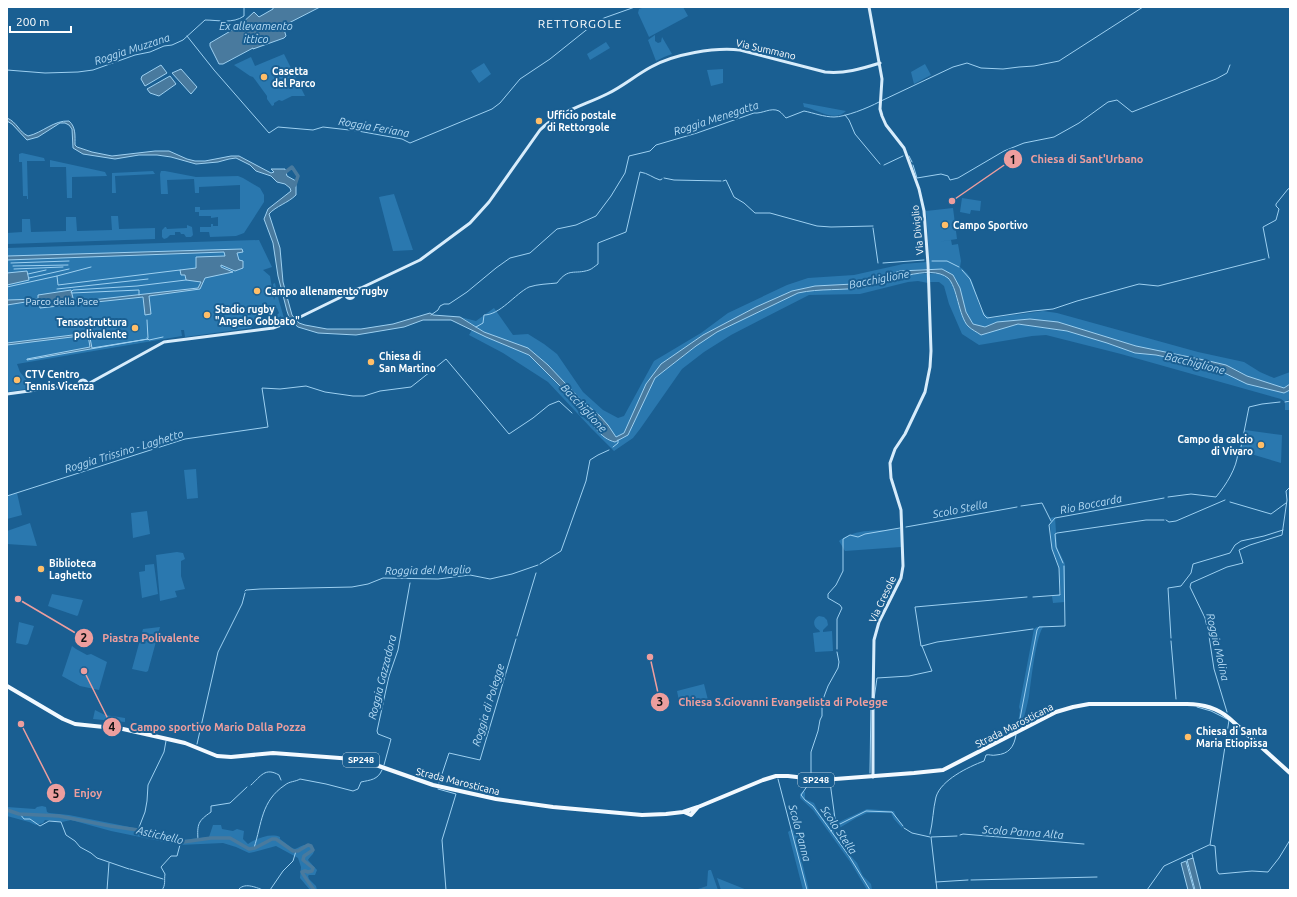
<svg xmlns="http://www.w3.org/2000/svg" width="1297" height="897" viewBox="0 0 1297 897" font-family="Ubuntu,sans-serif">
<rect width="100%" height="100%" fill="#1a5f92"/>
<path fill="#2a78af" d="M645,7H683L688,16L649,37L638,13L639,9Z
M655,35V41L658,43L661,42L662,37L672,54L664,57L656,61L648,40Z
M606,42L610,48L590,60L587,54Z
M284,54L305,96H292L282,101L279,100L274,103V105L272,106L267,99V96L253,77L250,76L234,65L251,57L255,66Z
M484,63L491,74L479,83L471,71Z
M925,64L931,75L914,84L911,72Z
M723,69V83L711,86L707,70Z
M803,103L846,111C834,123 818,109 804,107Z
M22,153L44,158L45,161H27L28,199H27V196H23L22,162H19V154Z
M50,160L105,172L107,176L72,177V198H67L66,167H50Z
M153,171L155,174L115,176L116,193H112V173Z
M161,171H165L196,177L238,176L243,178L260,188L264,195V202L244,233L236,236L210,237L209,232H200V227H211V224H213V226H218V217L211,218V216H199V212H195V207H200V210L240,209V185L199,187V193H195L194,179L167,180L168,194H161L160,174Z
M394,194L413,250L393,251L379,197Z
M962,198L981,201L980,211L971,210L970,214L960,212Z
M953,208L957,239L937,242L951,240L952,245L958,244L961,261L960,267C963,269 967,273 969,276C978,289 975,311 991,318L1043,311L1057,313L1198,352L1244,362L1260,372L1274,378L1290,372V384L1284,388L1281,387L1247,376L1226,365L1209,361L1136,346L1058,322H997L985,327L973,324L966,312L960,288L953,275L942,269H930L926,211Z
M111,216H118L119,229L155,228V239L7,244V233L22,232V219H30L31,232L66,231V217H76L77,231L112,230Z
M187,225L192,227L193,235L191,237H186L184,234H181L180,232H175V235H170L167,238L164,239L162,237V230L165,227H166L167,229L187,228Z
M259,240L272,267L263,270L270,276L274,300L275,297L273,284L275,283L279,301L284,318L282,319L281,316L276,319L275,317L279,313L277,308L271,309L270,313V309H268L267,311L266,310L264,313H263L251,328L185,337L184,330H181L182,336L17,364L20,372L33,388L7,392V248Z
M927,262L926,269L900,271L871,281L853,284L815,286L792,291L756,307L718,327L703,335L661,364L646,384L624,433L617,437L615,436L608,425L582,401L548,365L528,348L484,332L464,319L456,316L476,321L494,308L513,335L528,334L544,344L557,354L583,392L603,410L618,418L624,416L654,361L701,333L728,313L787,285L808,278L854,275L903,264Z
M915,274H927L928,283L918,281L908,282L860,294L809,295L731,335L704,352L682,369L640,429L633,438L614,451L591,428L548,382L503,353L469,335L472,330L486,337L529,355L560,387V389L583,417L615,442L632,427L646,396L655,378L669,367L696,346L717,332L798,293L809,291L851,288Z
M930,274H941L950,279L964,320L986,334L993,331L1018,324L1067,331L1107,343L1135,353L1156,355L1212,367L1223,371L1287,392L1290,390V399L1286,401H1290V410H1285V402L1281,399L1121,354L1046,335L1032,336L979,345L962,334L949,304L944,286L939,282H930Z
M1245,430L1282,435L1281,463L1241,451Z
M196,469L198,498L187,499L184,470Z
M17,493L22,515L7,519V496Z
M147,511L150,534L133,538L131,513Z
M1055,517L1057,547L1065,564V602L1053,603L1052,596L1061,594L1059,567L1052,548L1050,523L1051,521L1050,518Z
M30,523L37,546L7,544V531Z
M901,529V547L845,551L839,541C855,528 880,531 901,529Z
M177,552L183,553L185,559L181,561V576L185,589L175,591L177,597L160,601L156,555Z
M154,564L158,594L142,598L139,572L145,571V565Z
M52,594L83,600L78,615L77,616L48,606Z
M819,616L824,617L827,620L828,625L823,630V632L832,631L833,651L815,652L813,633L820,632L819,630C813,627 812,619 819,616Z
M19,622L34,626L28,644L26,645L16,643Z
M1044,626C1036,633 1031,683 1029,696C1027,707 1024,717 1021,727L1017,730L1020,710L1019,707L1034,629L1037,627Z
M160,627L148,671L146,672L132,669L143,629Z
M72,646L76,649L87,655L91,654L107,662L99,690L80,686L62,676Z
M704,684L708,700L680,706L677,691Z
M95,710L105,715L125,718V722L93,719Z
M803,791L805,792V799L814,803C818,812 824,821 832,827L834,821L833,813H834L837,823L867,809L894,811L896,817L903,826L902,828L894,819L891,813H867L856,818L841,827L838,828L834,832L850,855L857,863L863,876L871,884L872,890H867L851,863L813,810L800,798V794Z
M42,806L46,807L47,812L49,813L69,815L145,830L181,840L209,837L213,825H221L222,829L233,831L237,829L244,831L243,839L248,844C257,838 271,833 280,837V839L292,848L295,849C302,846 305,843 312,846C317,853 311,855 308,860L317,870L315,875H309L308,876L309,879L316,886L317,890H310L300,878L301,867L298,858L276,846L254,852L249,853L236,847L223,843L179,845L111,831L71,820L62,822L45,820L43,823L36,825L29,822L7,816V807L35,809L37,807Z
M792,829L795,832V835L798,834V837L796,838L809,890H803L788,832Z
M709,870H711L718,890H695L707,886L708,871Z
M717,878L747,890H721Z"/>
<path fill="#497a9e" stroke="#9dd0f1" d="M273,7H320L283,26L286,36L284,38L253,49V48L223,64H219L210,46V43L239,26L254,12L259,17L273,9Z
M161,65L167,73L145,86L141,79L142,76Z
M181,69L197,87L191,94L172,73Z
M170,76L176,84L159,96L150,93L147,89Z
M7,118C17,122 19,132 28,136C42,133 54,120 69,121C76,127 75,136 75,145L77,147L92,152L112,156L155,151H169L187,159L195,161H205L231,156H239L271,173L274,172L271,169H285L287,176L296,181V195C288,203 276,206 269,214L280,248L283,282L292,315L299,323L305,325L327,329H361L393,324L430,313L433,315L460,317L484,332L528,348L548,365L582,401L600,416L608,425L616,437L624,433L646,384L661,364L703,335L756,307L792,291L815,286L853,284L871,281L900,271L942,269L953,275L960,288L966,312L973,324L985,327L997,322L1030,319L1058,322L1136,346L1209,361L1226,365L1247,376L1281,387L1284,388L1290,384V390L1284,393L1247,384L1212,367L1156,355L1135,353L1107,343L1067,331L1018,324L981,335C977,332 972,330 968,326C959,317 957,286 948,278C930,263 885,283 865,287C843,291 820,288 798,293L717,332L696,346L669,367L655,378L628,435L615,442C601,439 590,423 585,409L579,408L568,394L529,355L486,337L451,320H423L404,327L356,335L318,333L298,327L290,320L287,311L278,276L273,243L264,219L268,209L291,191L290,188L285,184L277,182L271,176L256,171L250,165L236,158L229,159L218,162L196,164L171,157L157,155H139L115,159L83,154L73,148L72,129L69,125L65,123H60L38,137L27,140L12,124L7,121Z
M242,249L243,252L237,253L239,260L243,261V268L235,271L221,265V267L233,272L205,278L200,289L149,296L151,314L145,315L143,297L40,308L38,300L7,305V300L38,299V295L71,290L74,302L198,288L201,282L186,280L185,275H181L180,270L196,268V257L225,256L224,252L7,260V256Z
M27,271L29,280L7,285V273Z
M89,333L92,348L148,339L27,360V359L90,347L88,335L7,345V343Z
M1193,858L1201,890H1195L1187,860Z
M1186,861L1194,890H1188L1181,863Z"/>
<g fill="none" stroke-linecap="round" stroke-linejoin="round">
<path stroke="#9dd0f1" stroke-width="1" d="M187,36L214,70L269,133L278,127L313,130L323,127L358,131L402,139L410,143L492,109L500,103L520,79L550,59L595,23L604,18L635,7
M7,70L45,73L78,72L93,70L135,55L150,52L164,46L172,45L183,40L205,20C218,20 233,24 244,16V7
M881,101L953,67L967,63L981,68L1003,69L1019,67L1034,66L1059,61L1062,59L1143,7
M845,115L849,120L855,134L880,164
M909,156L912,162
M884,165L903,156
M913,165L917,178L941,174L948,176L950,180L958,178L1004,151L1024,143L1054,137L1079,123L1108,102L1117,100L1132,112L1216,79L1227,73L1230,65
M664,178L674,180L721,181
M723,181L726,180L734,197L744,203L755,213H770L817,226L831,227L873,226
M873,228L878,263
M1269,258L1263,227L1276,220L1279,209L1276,206V204L1288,189L1290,188
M932,261H947L959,267
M11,263L69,261
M883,263L924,260
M13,266L68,265
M14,269L63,267
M962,270L970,279L984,315L987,318L1033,311L1053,309L1077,301L1139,284L1158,286L1265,259
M28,274L46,270
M57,276L91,267
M29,278L69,269
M7,287L57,276L58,285L180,270
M57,289L148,279
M71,292L73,290L137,286L186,280
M72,293L139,290V295
M431,315L438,310L440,306L444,304H449L467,292L496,268L510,258L530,253L557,229L576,225L596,216L611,196L625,173L629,156L650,151L656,145L697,133L754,113C762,114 771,107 779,111C782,113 784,116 786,118L804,111C814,113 824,117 834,117C845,117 868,108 879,102
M147,320L148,338
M476,327L483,323L484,315C500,315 515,294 529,287C538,284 548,284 557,283C569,267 574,275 589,270C592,269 595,266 598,264V243L626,232L640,172C648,173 653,178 660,180L662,179
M147,338L149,340L163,337
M1285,402L1290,401
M613,447L618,443V440
M7,496L185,439L268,427L262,388L280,389L306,386L325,392L353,396H364L380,391L411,387L430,372L446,359L509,434L533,418L549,405L559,401L572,413
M1168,497L1191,494L1216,497C1226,485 1237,468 1238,452H1240L1249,407L1262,404L1280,402
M1230,502L1271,514L1286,503
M1021,506L1042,503L1051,521
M1166,520L1169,522L1176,521L1225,500
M906,527L1017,507
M1063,563L1056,547L1055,534L1057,533L1146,520H1164
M540,564L561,551L586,481L590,460L598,455L609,450
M245,591L246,590L260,589L352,587L368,584L383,578L438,579L470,575L490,579L512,574L538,565
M1033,597L1060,595L1059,568L1052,549L1049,525L1055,518L1164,498
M517,636L536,573
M1171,638L1168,588L1181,586L1191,573L1193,564L1230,553L1235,545L1241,541L1264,536L1283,530
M1171,641L1176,699
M922,646H921L915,607L1027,597
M837,649V619L842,608L840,605L828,598V594L836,585L843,571V539L850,535L858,537L865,534L900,528
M874,699L877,678L909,676L932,671L922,646L937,642L1033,629
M1197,707L1211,711L1229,720L1210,845
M1227,712L1214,669L1209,636L1205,618L1190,587L1191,583L1227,567L1243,563L1239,550L1250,545L1282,535L1287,500L1286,491L1290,487
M1018,729L1037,630L1039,627L1065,626L1064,566
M197,744L218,652L242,604L245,593
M384,765L391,739L378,734L377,731L389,676L398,650L410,583
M870,773L871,700
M811,777V752L818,731L820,720L822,716V702L828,686L838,668L839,662L837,652
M778,779L807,890
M810,782L801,795L805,800L813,806L849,856L870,890
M830,782L836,826
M439,783L449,753L480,760L516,639
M251,785C261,776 265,767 279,775L281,780
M438,789L456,794L442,840L446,890
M20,814L24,819H30L40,826L49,821L61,822L66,835L75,841L80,847L91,853L97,858L129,869
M904,828L912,833L930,837
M138,830L145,812L147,801L148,785L164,752L166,741
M831,831L836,826L866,811L892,812L903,826
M930,834C933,822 933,809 936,797C941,780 968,767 984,761L986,755C989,754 992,756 996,755C1009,754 1014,747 1016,735
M960,835L963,834L1084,844
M198,840C197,824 198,821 211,812V806L230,803L247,787
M1210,845L1215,846L1217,871L1219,874L1252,871L1268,872L1279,858L1290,840
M254,848C262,823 261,801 285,785C290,781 295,782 300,779L326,784L353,791L358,789L361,782C370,780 378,780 382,770
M1192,854L1193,858
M130,869L163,879
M971,880L1097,877
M936,882L968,880
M107,890L109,863
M162,890C166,885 164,880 165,874L161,867L171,856H177L181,841
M238,890C244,882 255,887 263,890
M270,890L283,871L293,861L296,851
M937,890L931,837L957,836
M1147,890L1164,866L1209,845"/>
<path stroke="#497a9e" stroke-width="3.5" d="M283,174L292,167L298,176L295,185
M7,810L19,814L59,816L110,826L138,830L183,842L211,838H230L249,849L255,848L272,839H276L293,851H298L308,845L311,846L313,850L304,856L303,860L313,868L312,871L308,872L305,871L302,872C303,875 312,887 314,890
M703,890H704"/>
<path stroke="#d7ecfb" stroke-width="3" d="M869,7L882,79L880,109L882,116L886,125L904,148L919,189L924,211L928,264L931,351L930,367L925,392L905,434L895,449L890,463L891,478L901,510L903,566L901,578L879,622L874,640L873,700V777
M345.5 294a4.5 4.5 0 1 1 9 0a4.5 4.5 0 1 1-9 0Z
M352,290L361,288L420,260L470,223L489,202L540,130C558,112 585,105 607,94C622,87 636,75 651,67C674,54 715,47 740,50L825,72C844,74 861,69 880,63
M79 384a4 4 0 1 1 8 0a4 4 0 1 1-8 0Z
M86,385L164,342L273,328L294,320L339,298L346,293
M7,394L73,385L80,386"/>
<path stroke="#f2f9ff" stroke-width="4" d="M7,686L63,719L75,724L123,729L163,738L185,743L217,756L231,757L273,753L353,759L376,765L433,785L496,799L553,807L642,815L666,814L683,812L698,807L763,780L776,776H788L822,780L914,773L943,770L1056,712L1073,707L1089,704H1187C1202,704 1217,708 1229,718L1290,773
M684,812L691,815L698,807"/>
</g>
<g fill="#ffbe68" stroke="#1a5f92" stroke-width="1.5">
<circle cx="264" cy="77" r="4"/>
<circle cx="539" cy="121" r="4"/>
<circle cx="945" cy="225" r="4"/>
<circle cx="257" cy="291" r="4"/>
<circle cx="207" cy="315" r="4"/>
<circle cx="135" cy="328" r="4"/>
<circle cx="371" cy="362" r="4"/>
<circle cx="17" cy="380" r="4"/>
<circle cx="1261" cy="445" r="4"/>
<circle cx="41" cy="569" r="4"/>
<circle cx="1188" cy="737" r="4"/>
</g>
<g text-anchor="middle" stroke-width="4" stroke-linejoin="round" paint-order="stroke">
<g fill="#1a5f92" stroke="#bacfde" stroke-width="1">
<rect x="343" y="753" width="36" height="14" rx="3"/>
<rect x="798" y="773" width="36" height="14" rx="3"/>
</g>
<g font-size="9" font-weight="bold" fill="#fff">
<text x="361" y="763">SP248</text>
<text x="816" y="783">SP248</text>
</g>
<g font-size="10" fill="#fff" stroke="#1a5f92">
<text transform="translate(766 49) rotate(13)" y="4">Via Summano</text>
<text transform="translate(917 230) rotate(-96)" y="4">Via Diviglio</text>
<text transform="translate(882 599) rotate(-65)" y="4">Via Cresole</text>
<text transform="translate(1014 725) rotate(-27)" y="4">Strada Marosticana</text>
<text transform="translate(458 781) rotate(14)" y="4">Strada Marosticana</text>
</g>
<g font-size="10" font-weight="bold" fill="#fff" stroke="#1a5f92" text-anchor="start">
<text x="272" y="75">Casetta<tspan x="272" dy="12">del Parco</tspan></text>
<text x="547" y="119">Ufficio postale<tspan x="547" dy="12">di Rettorgole</tspan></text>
<text x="953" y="229">Campo Sportivo</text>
<text x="265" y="295">Campo allenamento rugby</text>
<text x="215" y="313">Stadio rugby<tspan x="215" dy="12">"Angelo Gobbato"</tspan></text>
<text x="127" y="326" text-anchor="end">Tensostruttura<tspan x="127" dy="12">polivalente</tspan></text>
<text x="379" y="360">Chiesa di<tspan x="379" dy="12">San Martino</tspan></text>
<text x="25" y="378">CTV Centro<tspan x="25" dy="12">Tennis Vicenza</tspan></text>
<text x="1253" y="443" text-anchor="end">Campo da calcio<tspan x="1253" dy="12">di Vivaro</tspan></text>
<text x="49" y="567">Biblioteca<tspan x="49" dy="12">Laghetto</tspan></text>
<text x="1196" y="735">Chiesa di Santa<tspan x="1196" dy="12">Maria Etiopissa</tspan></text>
</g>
<g font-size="10" fill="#d0e9fb" stroke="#1a5f92">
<text x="62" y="305">Parco della Pace</text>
</g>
<g font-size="11" font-style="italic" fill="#b6dcf6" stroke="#1a5f92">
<text x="256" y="30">Ex allevamento<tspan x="256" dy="13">ittico</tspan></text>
<text transform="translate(132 49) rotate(-18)" y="4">Roggia Muzzana</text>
<text transform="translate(716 118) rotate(-18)" y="4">Roggia Menegatta</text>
<text transform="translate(374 127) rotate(10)" y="4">Roggia Feriana</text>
<text transform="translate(879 279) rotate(-11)" y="4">Bacchiglione</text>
<text transform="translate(1195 363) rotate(14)" y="4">Bacchiglione</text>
<text transform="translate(584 408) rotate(47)" y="4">Bacchiglione</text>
<text transform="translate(124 451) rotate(-17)" y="4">Roggia Trissino - Laghetto</text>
<text transform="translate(1091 504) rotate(-11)" y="4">Rio Boccarda</text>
<text transform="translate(960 509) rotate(-11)" y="4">Scolo Stella</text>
<text transform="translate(428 570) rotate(-1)" y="4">Roggia del Maglio</text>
<text transform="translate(1218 647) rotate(77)" y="4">Roggia Molina</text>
<text transform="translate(382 677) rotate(-76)" y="4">Roggia Gazzadora</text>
<text transform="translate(488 705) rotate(-73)" y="4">Roggia di Polegge</text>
<text transform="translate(839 830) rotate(56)" y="4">Scolo Stella</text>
<text transform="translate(1023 832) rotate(4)" y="4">Scolo Panna Alta</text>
<text transform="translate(800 833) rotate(75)" y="4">Scolo Panna</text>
<text transform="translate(160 835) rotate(13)" y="4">Astichello</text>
</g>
<g font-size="12" letter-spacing="1" fill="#fff" stroke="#1a5f92">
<text x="580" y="28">RETTORGOLE</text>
</g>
</g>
<path fill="none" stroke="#ed9e9e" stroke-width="1.5" d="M952 201L1013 159M18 599L84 638M650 657L660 702M84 671L112 727M21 724L56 793"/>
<g fill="#ed9e9e" stroke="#1a5f92" stroke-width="1.5">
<circle cx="952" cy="201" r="4"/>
<circle cx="18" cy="599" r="4"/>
<circle cx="650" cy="657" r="4"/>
<circle cx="84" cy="671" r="4"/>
<circle cx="21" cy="724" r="4"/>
<circle cx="1013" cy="159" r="10"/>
<circle cx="84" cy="638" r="10"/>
<circle cx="660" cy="702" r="10"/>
<circle cx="112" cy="727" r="10"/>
<circle cx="56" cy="793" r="10"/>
</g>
<g font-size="12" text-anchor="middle" font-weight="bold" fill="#111">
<text x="1013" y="164">1</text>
<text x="84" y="642">2</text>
<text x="660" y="706">3</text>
<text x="112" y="731">4</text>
<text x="56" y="798">5</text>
</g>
<g font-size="11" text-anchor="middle" font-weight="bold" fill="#ed9e9e" stroke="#1a5f92" stroke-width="4" stroke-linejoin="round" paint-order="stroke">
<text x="1087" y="163">Chiesa di Sant'Urbano</text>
<text x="151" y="642">Piastra Polivalente</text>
<text x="783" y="706">Chiesa S.Giovanni Evangelista di Polegge</text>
<text x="218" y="731">Campo sportivo Mario Dalla Pozza</text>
<text x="88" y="797">Enjoy</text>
</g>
<rect width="1297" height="897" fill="none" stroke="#ffffff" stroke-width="16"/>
<path d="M10 26v6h61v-6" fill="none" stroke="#ffffff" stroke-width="2"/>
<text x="16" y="26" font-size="12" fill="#ffffff" stroke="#1a5f92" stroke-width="3" paint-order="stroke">200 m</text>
</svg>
